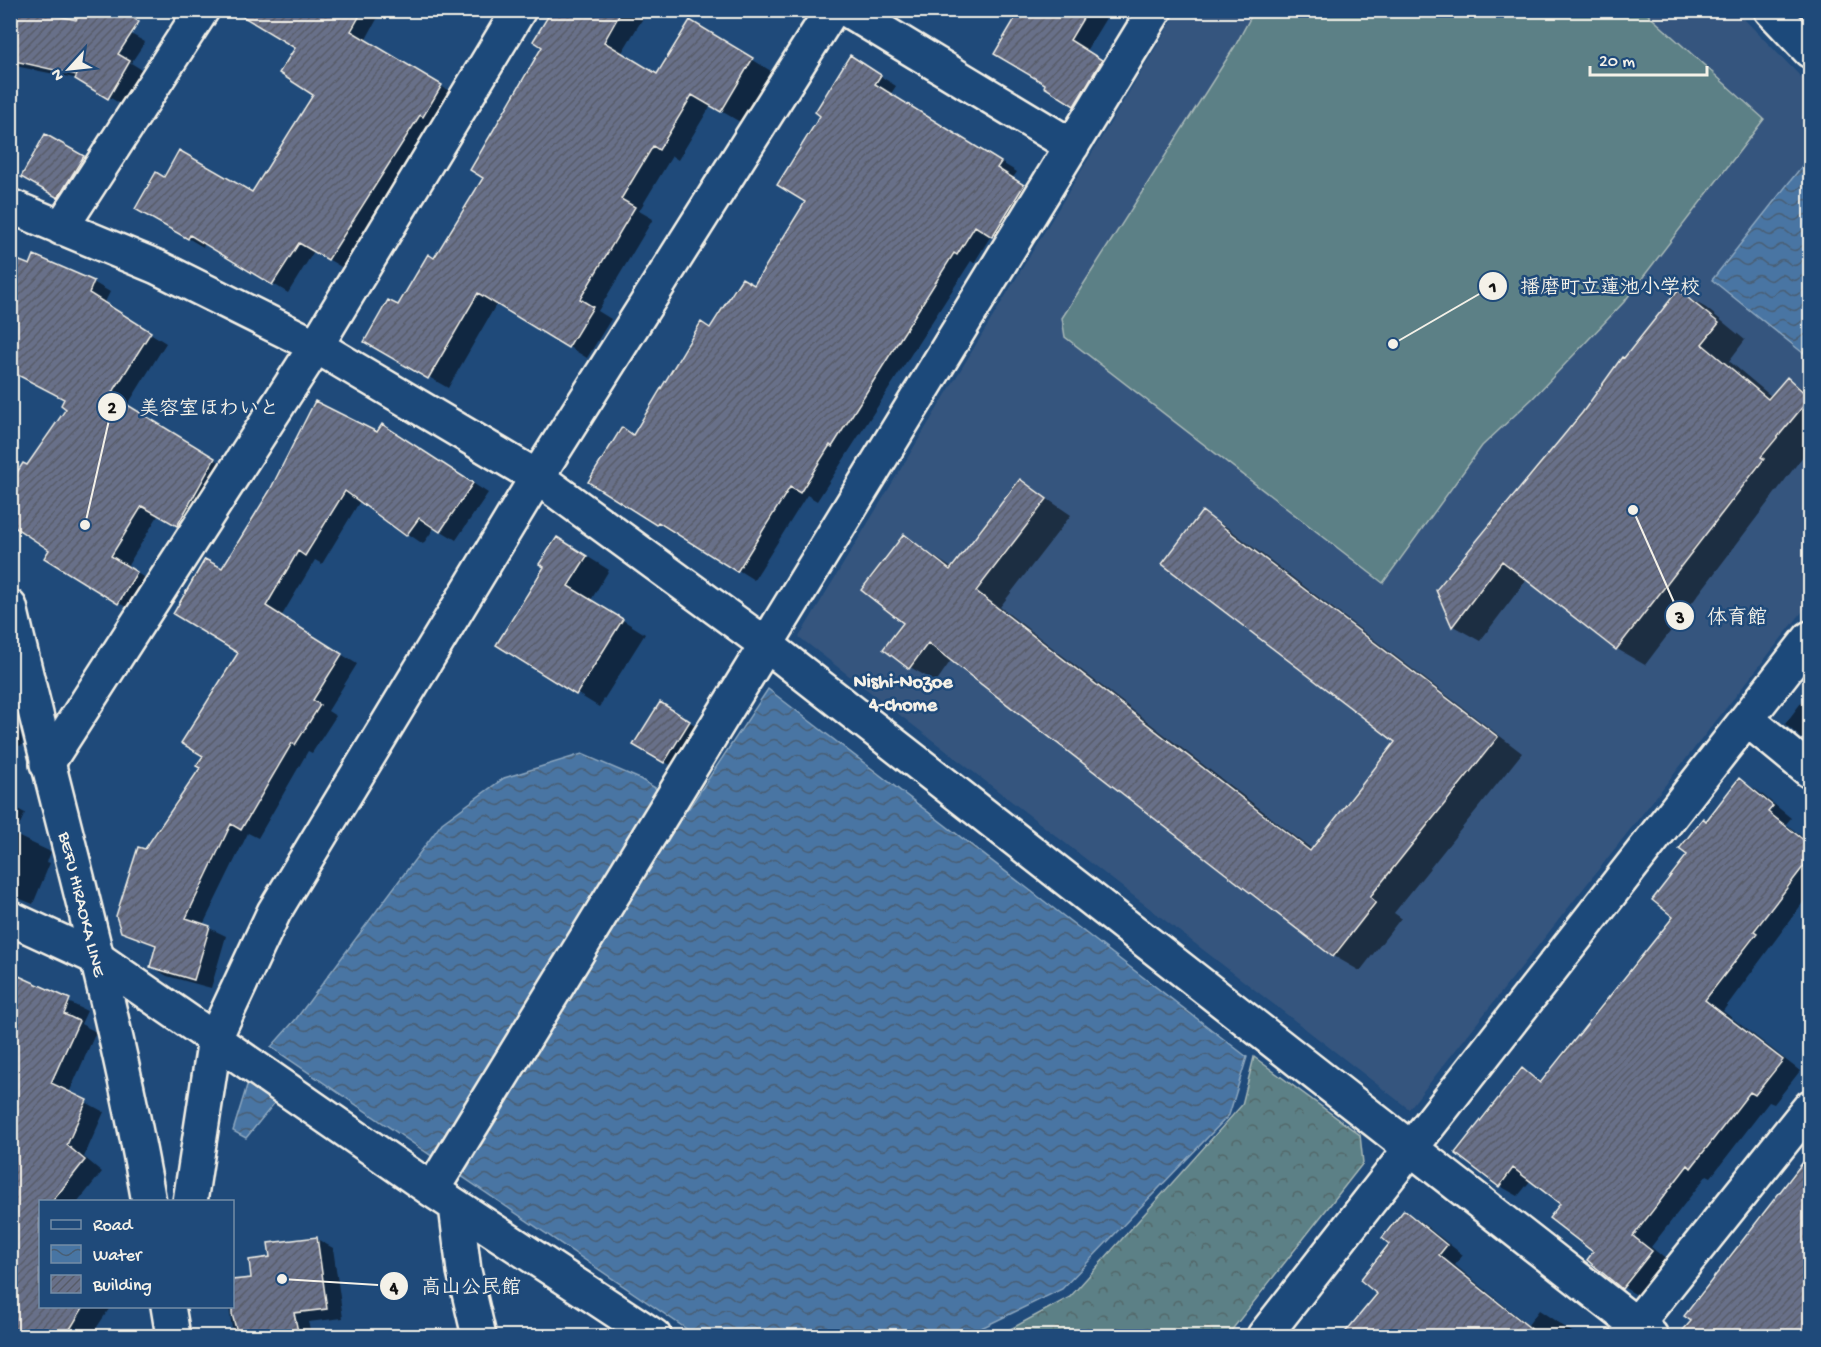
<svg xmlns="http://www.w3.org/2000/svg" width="1821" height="1347" viewBox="0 0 1821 1347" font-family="'Gochi Hand','Klee One',sans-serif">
<defs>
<pattern id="forest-crowns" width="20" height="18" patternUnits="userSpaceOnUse" patternTransform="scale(1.5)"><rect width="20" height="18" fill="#5b8086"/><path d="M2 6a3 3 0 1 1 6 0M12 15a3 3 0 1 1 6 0" fill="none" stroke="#536769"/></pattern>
<pattern id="water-waves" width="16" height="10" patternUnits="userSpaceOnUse" patternTransform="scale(1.5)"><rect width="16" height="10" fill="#4875a3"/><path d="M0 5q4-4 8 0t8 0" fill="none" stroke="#485e74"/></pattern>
<pattern id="building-hatch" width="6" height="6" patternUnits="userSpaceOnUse" patternTransform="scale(1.5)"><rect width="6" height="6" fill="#687089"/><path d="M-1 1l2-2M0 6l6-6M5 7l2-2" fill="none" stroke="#585c68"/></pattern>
</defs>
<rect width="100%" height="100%" fill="#1f4a7a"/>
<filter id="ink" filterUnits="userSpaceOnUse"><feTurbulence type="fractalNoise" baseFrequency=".0167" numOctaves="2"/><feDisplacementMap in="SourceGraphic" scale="12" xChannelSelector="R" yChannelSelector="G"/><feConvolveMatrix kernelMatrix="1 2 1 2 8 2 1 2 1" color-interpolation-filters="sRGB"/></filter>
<g filter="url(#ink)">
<path fill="#35557e" d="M1178,11H1736L1810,86V602L1409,1109L799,637Z"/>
<path fill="url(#forest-crowns)" stroke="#a8b8b7" stroke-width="1.5" d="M1254,1057L1360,1135L1363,1163L1227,1336H990L1005,1332L1070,1297L1242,1105Z"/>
<path fill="#5b8086" stroke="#a8b8b7" stroke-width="1.5" d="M1254,11H1644L1764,119L1624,302L1533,398L1482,446L1383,583L1065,337L1062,318L1235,46Z"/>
<path fill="url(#water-waves)" stroke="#8da7bf" stroke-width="1.5" d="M1802,166L1810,173V343L1803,353L1712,280Z
M768,689L1247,1057L1229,1115L1062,1289L971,1333L955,1336H697L271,1047L296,1019L442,823L504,778L582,754L640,779L689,808Z
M249,1079L277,1100L246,1138L233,1131Z"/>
<path fill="#0007" d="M10,10L131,34L145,42L131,63L144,71L124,106L79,79L10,65Z
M244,10H382L365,41L456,95L436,123L343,268L314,251L288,293L206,242L203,247L137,208L164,178L252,194L315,94L297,48Z
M552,10H648L621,54L658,76L709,33L771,71L740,122L711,105L678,160L672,156L639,211L653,219L598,311L611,319L587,358L497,303L448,388L366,341L398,307L435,260L485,178L545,46Z
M1021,10H1111L1086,51L1119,71L1092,115L1046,86L1047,84Z
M866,67L896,86L890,95L1017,172L1012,179L1039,195L1009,245L992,234L974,263L971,261L817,501L807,495L754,580L674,530L673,533L657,523L634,436L711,330L755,287L807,202Z
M45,136L100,167L76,206L23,176Z
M31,267L93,282L110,292L104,304L166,343L127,406L231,469L194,534L159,514L127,567L153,583L135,612L119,603L27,467L68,408Z
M1678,292L1706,308L1745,340L1729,361L1772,397L1787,379L1810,393V447L1645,665L1617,649L1527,579L1480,641L1453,626L1438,591L1583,414Z
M378,434L398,435L488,493L456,540L435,527L423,544L360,501L322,564L315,560L281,617L357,664L328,711L336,716L312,753L308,751L258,838L248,833L203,925L226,936L211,988L167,976L151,966L157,947L122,931L145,851L202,768L240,652L222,570Z
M1021,481L1071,515L1000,607L1313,850L1397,742L1203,513L1228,528L1522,753L1394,913L1401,918L1360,971L1334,956L952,659L936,682L910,667L905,623L904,536L953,569Z
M580,552L609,570L591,600L645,634L599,707L498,645Z
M10,683L23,745L10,748Z
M1810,691V746L1785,724Z
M677,714L706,732L682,772L635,744Z
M1739,780L1758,791L1791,818L1786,824L1810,843V893L1723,1011L1800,1071L1774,1104L1769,1102L1711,1177L1707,1175L1651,1247L1669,1262L1642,1298L1623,1287L1562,1204L1531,1180L1518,1196L1500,1186L1522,1070L1542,1082L1676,917L1689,855L1707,822Z
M10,805L25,813L15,835L51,852L47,862L50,863L33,904L10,895Z
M10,974L87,1011L81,1024L96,1032L69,1093L104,1112L84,1157L102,1172L78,1202H40V1306H111L91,1336H10Z
M1807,1160L1810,1162V1336H1692L1685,1331Z
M1404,1212L1421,1222L1463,1255L1455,1265L1528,1325L1539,1310L1578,1336H1344L1379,1294L1391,1244Z
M317,1239L333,1248L343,1318L308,1322L312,1336H233L229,1306H232L272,1259Z"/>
<path fill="url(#building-hatch)" stroke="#f4f1e8" stroke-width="1.5" d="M10,10H34L76,20L83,10H122L139,22L118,54L130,61L108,99L75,79L77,75L10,60Z
M232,10H363L351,31L442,85L423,117L420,115L328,260L299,243L272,285L190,235L188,239L135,209L156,172L164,177L179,150L252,192L313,95L279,73L295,48Z
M552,10H622L604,42L657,74L690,20L753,58L721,112L692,95L659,150L653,146L621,199L635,207L580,299L593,307L568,348L478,293L428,379L364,342L388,300L398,305L428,254L434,258L483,178L470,170L542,47L533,41Z
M1020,10H1088L1070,40L1102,60L1074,106L1044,87L1045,84L994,54Z
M850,55L881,75L875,84L1001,162L997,168L1024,185L992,237L975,226L957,255L954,253L832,447L830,445L800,493L790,487L737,572L658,522L656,525L588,482L622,427L633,435L701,322L710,328L742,278L754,285L805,202L777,185L820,116L815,112Z
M45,134L84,156L58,198L21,177Z
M34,255L94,281L89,293L151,332L111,395L215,458L177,526L142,506L111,556L137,572L118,604L44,558L49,550L10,524V483L23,463L27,465L66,409L61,405L64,399L10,371V257L30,265Z
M1678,290L1719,323L1702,344L1768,399L1787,377L1810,398L1761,457L1764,459L1616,650L1502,561L1452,627L1436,590L1582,413L1622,357L1624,358Z
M315,401L377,432L382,424L473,483L440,532L419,518L406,536L345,491L305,556L298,551L266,606L342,654L313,700L320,705L295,745L292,743L241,830L231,824L186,918L210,926L194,980L150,967L156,945L121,932L116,916L138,847L145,849L200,768L196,766L203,756L181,743L238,653L173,614L205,559L222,568L269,492Z
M1020,479L1047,499L976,591L1310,851L1395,742L1162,564L1202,511L1498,737L1370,897L1376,902L1333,957L928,643L909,669L883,649L903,623L861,590L904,534L950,570Z
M557,537L587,556L568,586L623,619L576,695L496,645L544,567L539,564Z
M660,702L690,721L664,763L633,745Z
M1739,778L1773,806L1768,812L1810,845V858L1754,931L1757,933L1705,1000L1783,1060L1755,1095L1750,1092L1691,1168L1688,1165L1633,1236L1652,1251L1622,1289L1587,1260L1593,1252L1549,1218L1560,1204L1513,1168L1499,1187L1455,1153L1522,1068L1540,1083L1673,917L1652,900L1687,855L1679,849L1703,818L1706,821Z
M10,972L70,999L64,1014L79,1021L51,1083L87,1100L67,1145L85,1160L52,1202H40V1306H84L66,1336H10Z
M1810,1153V1336H1678L1691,1321L1684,1316Z
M1404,1210L1447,1245L1439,1255L1540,1336H1342L1377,1294L1360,1280L1389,1244L1382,1238Z
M317,1237L327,1309L294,1313L299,1336H238L232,1314V1280L251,1278L249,1260L270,1257L268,1243Z"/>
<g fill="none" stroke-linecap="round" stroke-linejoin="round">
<defs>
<path id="minor" d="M847,10L1072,146
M1771,10L1810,51
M10,206L157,267L316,346L537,477L768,646L1651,1336
M61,228L202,10
M1748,720L1810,771
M47,764L316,346L519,10
M10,918L97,958L432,1190L654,1336
M432,1190L1155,10
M190,1202L215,1038L274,912L537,477L832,10
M456,1206L464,1271L479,1336
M1264,1336L1810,638
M1627,1336L1810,1107"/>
<path id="major" d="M10,607C56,805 114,1001 149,1202
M168,1306L173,1336"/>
</defs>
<use href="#minor" stroke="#f4f1e8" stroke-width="38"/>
<use href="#major" stroke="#f4f1e8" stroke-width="38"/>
<use href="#minor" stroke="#1f4a7a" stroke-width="33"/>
<use href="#major" stroke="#1f4a7a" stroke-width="33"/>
</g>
</g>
<g text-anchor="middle" stroke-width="5" stroke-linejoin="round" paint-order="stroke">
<g font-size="18" fill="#f4f1e8" stroke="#1f4a7a">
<text transform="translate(83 904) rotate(76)" y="6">BEFU HIRAOKA LINE</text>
</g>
<g font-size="20" font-weight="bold" fill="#f4f1e8" stroke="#1f4a7a">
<text x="903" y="687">Nishi-Nozoe<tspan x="903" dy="23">4-chome</tspan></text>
</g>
</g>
<path fill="none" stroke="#f4f1e8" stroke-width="2" d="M1393 344L1493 286M85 525L112 407M1633 510L1680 616M282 1279L394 1286"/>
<g fill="#f4f1e8" stroke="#1f4a7a" stroke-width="2">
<circle cx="1393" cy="344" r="6"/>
<circle cx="85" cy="525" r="6"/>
<circle cx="1633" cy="510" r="6"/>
<circle cx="282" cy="1279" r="6"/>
<circle cx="1493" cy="286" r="15"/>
<circle cx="112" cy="407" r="15"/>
<circle cx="1680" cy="616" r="15"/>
<circle cx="394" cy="1286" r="15"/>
</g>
<g font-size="18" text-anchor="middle" font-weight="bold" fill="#111">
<text x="1493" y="292">1</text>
<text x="112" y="413">2</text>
<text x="1680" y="623">3</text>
<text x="394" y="1293">4</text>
</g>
<g font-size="20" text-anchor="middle" font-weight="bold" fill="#f4f1e8" stroke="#1f4a7a" stroke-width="5" stroke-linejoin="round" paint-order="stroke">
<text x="1610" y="293">播磨町立蓮池小学校</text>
<text x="209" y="414">美容室ほわいと</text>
<text x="1737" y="623">体育館</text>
<text x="471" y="1293">高山公民館</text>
</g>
<rect width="1821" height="1347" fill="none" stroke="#1f4a7a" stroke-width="36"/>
<rect x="18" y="18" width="1785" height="1311" fill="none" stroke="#f4f1e8" stroke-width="2" filter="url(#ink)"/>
<rect x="39" y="1200" width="195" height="108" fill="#1f4a7a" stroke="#748da6" stroke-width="1.5"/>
<rect x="51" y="1220" width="30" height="9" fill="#1f4a7a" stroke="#748da6" stroke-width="1.5"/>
<text x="93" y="1230" font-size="18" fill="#f4f1e8">Road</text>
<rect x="51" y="1245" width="30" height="18" fill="url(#water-waves)" stroke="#748da6" stroke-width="1.5"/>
<text x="93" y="1260" font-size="18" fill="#f4f1e8">Water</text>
<rect x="51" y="1275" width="30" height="18" fill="url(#building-hatch)" stroke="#748da6" stroke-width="1.5"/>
<text x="93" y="1290" font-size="18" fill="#f4f1e8">Building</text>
<g transform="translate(69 69) rotate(243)" stroke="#1f4a7a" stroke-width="4.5" paint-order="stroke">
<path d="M0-4.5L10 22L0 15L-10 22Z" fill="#f4f1e8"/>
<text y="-9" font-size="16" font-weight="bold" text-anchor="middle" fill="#f4f1e8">N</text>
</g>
<path d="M1590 66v9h117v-9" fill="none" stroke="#f4f1e8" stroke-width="3"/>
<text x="1599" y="66" font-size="18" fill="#f4f1e8" stroke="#1f4a7a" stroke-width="4.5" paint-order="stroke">20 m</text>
</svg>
